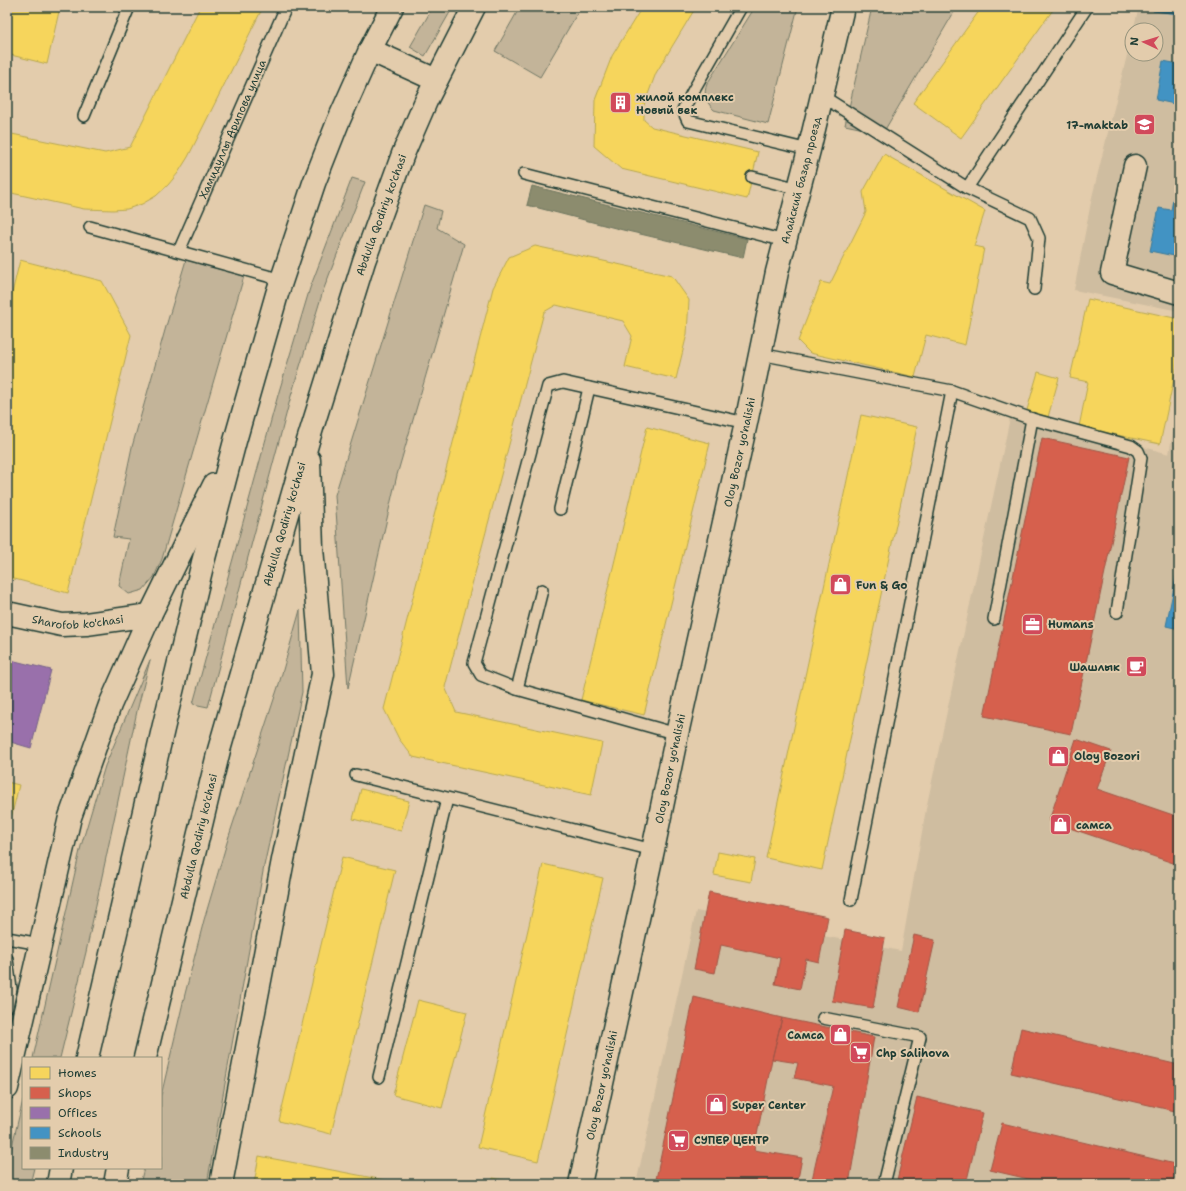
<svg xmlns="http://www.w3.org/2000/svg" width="1186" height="1191" viewBox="0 0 1186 1191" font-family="'Shantell Sans',sans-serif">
<rect width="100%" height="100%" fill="#e3ccac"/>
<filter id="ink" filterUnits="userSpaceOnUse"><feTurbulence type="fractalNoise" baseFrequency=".025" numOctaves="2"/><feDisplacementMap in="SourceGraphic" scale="8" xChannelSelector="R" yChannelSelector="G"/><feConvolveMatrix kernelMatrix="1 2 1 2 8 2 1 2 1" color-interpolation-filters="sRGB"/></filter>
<g filter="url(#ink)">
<path fill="#cfbda0" d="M1139,7H1179V311L1074,290L1092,197L1132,35V54H1156V30H1133Z
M1179,398V1184H636L696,911L901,951L926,809L1010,418L1126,442L1169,454Z"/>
<path fill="#c3b499" stroke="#717866" d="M433,7H453L425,56L410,47Z
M520,7H581L540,77L495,51Z
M755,7H798L768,124L714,110C706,102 703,94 707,84Z
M872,7H957L883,133L845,125Z
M352,178L365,182L323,291L291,396L208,707L193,704L278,395L310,288Z
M424,205L441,211L437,228L464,244L397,475L348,688L335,495Z
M186,260L244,276L162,559L154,577L143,590L129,594L119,586L129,539L113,537L132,447L167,323Z
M300,610L302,692L264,866L207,1184H140L144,1168H161V1096L185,994L204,920L228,839L279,684Z
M150,660L137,711L86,952L60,1058H33L81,846L105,766Z
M23,1100V1168H34L30,1184H7V1167Z"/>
<path fill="#f6d55c" stroke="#b6a750" d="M7,7H60L47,64L7,54Z
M200,7H263L188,157L178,173L168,185L156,196L142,204L127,209L113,210L84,209L7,192V133L105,153L130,147Z
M642,7H696L656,73L644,105V120L652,127L758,152L747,199L621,169L594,146L595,100L612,56Z
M982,7H1055L961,138L913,103Z
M884,154L985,211L974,246L984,248L965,345L926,335L915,377L810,353L798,341L821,282L830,284L866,212L863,192Z
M535,246L672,276L689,300L687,334L676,379L625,367L632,336L623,321L556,305L544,312L445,687L456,712L602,743L591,795L413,757L399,739L384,709L493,288L509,257Z
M20,260L102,281L131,335L68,593L7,577V314Z
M1088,299L1179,319V355L1160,444L1079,427L1088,382L1070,378Z
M1038,372L1059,378L1048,417L1027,410Z
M861,415L917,427L822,870L766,858Z
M647,427L710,443L644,715L581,700Z
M7,782L19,785L7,835Z
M361,789L409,801L401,831L353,819Z
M718,852L755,859L751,882L714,875Z
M342,857L395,870L331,1134L279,1121Z
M543,864L603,878L538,1161L478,1147Z
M418,1000L467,1012L442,1108L393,1095Z
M259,1156L405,1184H254Z
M493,1178L523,1184H492Z"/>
<path fill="#d6604d" stroke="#9f5646" d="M1042,438L1129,457L1071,734L984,716Z
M1076,739L1111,751L1097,789L1179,817V865L1049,821Z
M709,892L828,917L819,962L806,959L800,989L775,984L780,958L721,945L715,973L694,969Z
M845,930L885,938L873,1008L832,1001Z
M914,935L935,940L919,1012L898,1007Z
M694,997L782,1018L772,1059L754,1150L802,1158L797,1184H655Z
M782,1018L874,1037L849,1184H811L833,1086L794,1078L798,1063L772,1059Z
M1021,1028L1179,1065V1112L1011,1073Z
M917,1097L983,1113L966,1184H896Z
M1002,1123L1179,1165V1184H1050L990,1170Z"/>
<path fill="#9970ab" stroke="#746187" d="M7,659L51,670L31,748L7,741Z"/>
<path fill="#4393c3" stroke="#387998" d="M1154,7H1179V14L1153,11Z
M1163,61L1179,64V105L1156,100Z
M1179,167V257L1150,251L1159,208L1171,210Z
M1179,563V629L1166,626Z"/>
<path fill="#8c8c6e" stroke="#6b745d" d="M532,186L747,239L743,258L623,230L527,205Z"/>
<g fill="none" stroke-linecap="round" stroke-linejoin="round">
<defs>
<g id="lane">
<path d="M741,7L693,91L683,110L688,121L809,150"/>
<path d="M822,96L967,188L1030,218L1039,238L1034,289"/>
<path d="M84,116L129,7"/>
<path d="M524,174L785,241"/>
<path d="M752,177L799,189"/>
<path d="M967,188L1087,7"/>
<path d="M90,227L282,280"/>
<path id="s1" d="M179,251L286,7"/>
<path d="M760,354L952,391L1032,419L1131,446L1138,451L1141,458L1117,612"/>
<path d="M560,509L589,388"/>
<path d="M994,619L1032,419"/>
<path d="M517,689L542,590"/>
<path d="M677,734L517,689L481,675L474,663L548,386L563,382L746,423"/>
<path d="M356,775L653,850"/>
<path d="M851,900L952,391"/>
<path d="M7,938L40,944"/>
<path d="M7,959L11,989L7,1007"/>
<path d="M823,1018L920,1037L884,1184"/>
<path d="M379,1077L447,799"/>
</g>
<g id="street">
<path d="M1135,166L1112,273L1179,293"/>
<path id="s2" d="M7,613L62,625L86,624L150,615"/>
<path id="s3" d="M580,1184L653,850L677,734L746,423L777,272L809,150L843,7"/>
</g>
<g id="primary">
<path d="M370,50L436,80"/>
<path d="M87,1058L163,729L203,562L235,441L277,294L314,183L338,122L370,50L392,7"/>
<path id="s4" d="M145,1058L219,750L308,441L364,261L403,154L426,101L474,7"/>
<path d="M7,1088L70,817L110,705L150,615L214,485"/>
<path d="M58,1184L61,1168"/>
<path d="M115,1184L118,1168"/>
<path d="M221,1184L283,860L323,674L312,548L309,460"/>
</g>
</defs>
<use href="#lane" stroke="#1f3d34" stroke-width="14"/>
<use href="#street" stroke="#1f3d34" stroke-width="25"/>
<use href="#primary" stroke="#1f3d34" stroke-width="25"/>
<use href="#lane" stroke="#e3ccac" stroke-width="11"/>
<use href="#street" stroke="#e3ccac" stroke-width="22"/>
<use href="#primary" stroke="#e3ccac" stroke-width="22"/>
</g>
</g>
<defs>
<symbol id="building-square" viewBox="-11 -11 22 22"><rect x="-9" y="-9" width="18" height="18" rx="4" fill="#d1495b" stroke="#e3ccac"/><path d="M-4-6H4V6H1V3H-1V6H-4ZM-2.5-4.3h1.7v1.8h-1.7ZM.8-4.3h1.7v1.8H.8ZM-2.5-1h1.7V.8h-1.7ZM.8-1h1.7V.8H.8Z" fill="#fff"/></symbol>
<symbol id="school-square" viewBox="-11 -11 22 22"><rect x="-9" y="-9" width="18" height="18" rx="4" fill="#d1495b" stroke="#e3ccac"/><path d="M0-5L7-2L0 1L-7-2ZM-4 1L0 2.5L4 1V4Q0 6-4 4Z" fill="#fff"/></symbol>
<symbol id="shop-square" viewBox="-11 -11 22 22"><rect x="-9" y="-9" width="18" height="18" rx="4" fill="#d1495b" stroke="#e3ccac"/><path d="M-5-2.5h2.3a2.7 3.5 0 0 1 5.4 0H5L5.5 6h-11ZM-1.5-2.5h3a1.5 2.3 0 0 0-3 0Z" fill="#fff"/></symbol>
<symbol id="office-square" viewBox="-11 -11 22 22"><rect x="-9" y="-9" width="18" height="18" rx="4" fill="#d1495b" stroke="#e3ccac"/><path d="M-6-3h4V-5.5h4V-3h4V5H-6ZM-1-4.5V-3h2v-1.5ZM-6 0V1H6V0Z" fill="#fff"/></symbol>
<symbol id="cafe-square" viewBox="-11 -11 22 22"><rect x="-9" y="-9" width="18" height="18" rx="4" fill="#d1495b" stroke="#e3ccac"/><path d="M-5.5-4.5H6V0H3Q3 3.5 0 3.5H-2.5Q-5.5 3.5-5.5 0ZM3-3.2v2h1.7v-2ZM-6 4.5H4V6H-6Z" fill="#fff"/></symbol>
<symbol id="supermarket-square" viewBox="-11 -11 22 22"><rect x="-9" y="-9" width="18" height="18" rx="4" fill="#d1495b" stroke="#e3ccac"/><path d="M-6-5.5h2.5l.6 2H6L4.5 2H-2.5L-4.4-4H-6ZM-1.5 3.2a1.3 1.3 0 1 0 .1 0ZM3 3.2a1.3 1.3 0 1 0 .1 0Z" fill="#fff"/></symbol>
</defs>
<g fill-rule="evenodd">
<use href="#building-square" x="608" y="90" width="25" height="25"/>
<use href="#school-square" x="1132" y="112" width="25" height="25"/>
<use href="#shop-square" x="828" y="572" width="25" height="25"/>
<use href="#office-square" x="1020" y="612" width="25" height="25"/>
<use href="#cafe-square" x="1124" y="654" width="25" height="25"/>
<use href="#shop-square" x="1046" y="744" width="25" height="25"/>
<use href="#shop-square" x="1048" y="812" width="25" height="25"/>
<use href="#shop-square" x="828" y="1022" width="25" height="25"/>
<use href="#supermarket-square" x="848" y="1040" width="25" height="25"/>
<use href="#shop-square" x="704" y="1092" width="25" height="25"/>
<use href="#supermarket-square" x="666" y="1128" width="25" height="25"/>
</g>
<g text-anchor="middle" stroke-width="4" stroke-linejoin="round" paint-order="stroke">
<g font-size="11" font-weight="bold" fill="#1f3d34" stroke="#e3ccac" text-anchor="start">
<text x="636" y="101">жилой комплекс<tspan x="636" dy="13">Новый век</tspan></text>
<text x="1128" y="129" text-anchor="end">17-maktab</text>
<text x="856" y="589">Fun &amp; Go</text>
<text x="1048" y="628">Humans</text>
<text x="1120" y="671" text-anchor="end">Шашлык</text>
<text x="1074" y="760">Oloy Bozori</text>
<text x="1076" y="829">самса</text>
<text x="824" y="1039" text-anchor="end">Самса</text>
<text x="876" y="1057">Chp Salihova</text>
<text x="732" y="1109">Super Center</text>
<text x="694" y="1144">СУПЕР ЦЕНТР</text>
</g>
<g font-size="11" fill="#1f3d34" stroke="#e3ccac">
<text dy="4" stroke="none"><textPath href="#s1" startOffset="133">Хамидуллы Арипова улица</textPath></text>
<text dy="4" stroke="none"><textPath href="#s3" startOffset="1028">Алайский базар проезд</textPath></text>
<text dy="4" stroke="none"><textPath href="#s4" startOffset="876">Abdulla Qodiriy ko'chasi</textPath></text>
<text dy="4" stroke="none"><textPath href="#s3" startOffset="749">Oloy Bozor yo'nalishi</textPath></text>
<text dy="4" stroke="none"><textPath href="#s4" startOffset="552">Abdulla Qodiriy ko'chasi</textPath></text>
<text dy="4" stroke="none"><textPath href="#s2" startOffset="72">Sharofob ko'chasi</textPath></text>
<text dy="4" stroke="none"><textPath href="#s3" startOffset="425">Oloy Bozor yo'nalishi</textPath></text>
<text dy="4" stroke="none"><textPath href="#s4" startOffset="228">Abdulla Qodiriy ko'chasi</textPath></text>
<text dy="4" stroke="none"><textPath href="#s3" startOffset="101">Oloy Bozor yo'nalishi</textPath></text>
</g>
</g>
<rect width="1186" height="1191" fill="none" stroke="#e3ccac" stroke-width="24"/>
<rect x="12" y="12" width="1162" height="1167" fill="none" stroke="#1f3d34" stroke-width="1.5" filter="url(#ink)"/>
<rect x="22" y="1057" width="140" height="112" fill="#e3ccac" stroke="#95937c"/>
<rect x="30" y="1067" width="20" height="12" fill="#f6d55c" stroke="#95937c"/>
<text x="58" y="1077" font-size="12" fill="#1f3d34">Homes</text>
<rect x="30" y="1087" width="20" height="12" fill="#d6604d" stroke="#95937c"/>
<text x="58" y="1097" font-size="12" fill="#1f3d34">Shops</text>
<rect x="30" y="1107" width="20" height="12" fill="#9970ab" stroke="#95937c"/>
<text x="58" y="1117" font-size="12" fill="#1f3d34">Offices</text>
<rect x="30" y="1127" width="20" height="12" fill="#4393c3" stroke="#95937c"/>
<text x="58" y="1137" font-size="12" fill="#1f3d34">Schools</text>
<rect x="30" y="1147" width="20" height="12" fill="#8c8c6e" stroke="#95937c"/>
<text x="58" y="1157" font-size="12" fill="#1f3d34">Industry</text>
<g transform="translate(1144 42) rotate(274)"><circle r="19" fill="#e3ccac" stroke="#95937c"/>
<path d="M0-3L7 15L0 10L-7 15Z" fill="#d1495b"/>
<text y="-6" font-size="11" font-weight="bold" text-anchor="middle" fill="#1f3d34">N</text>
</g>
</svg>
